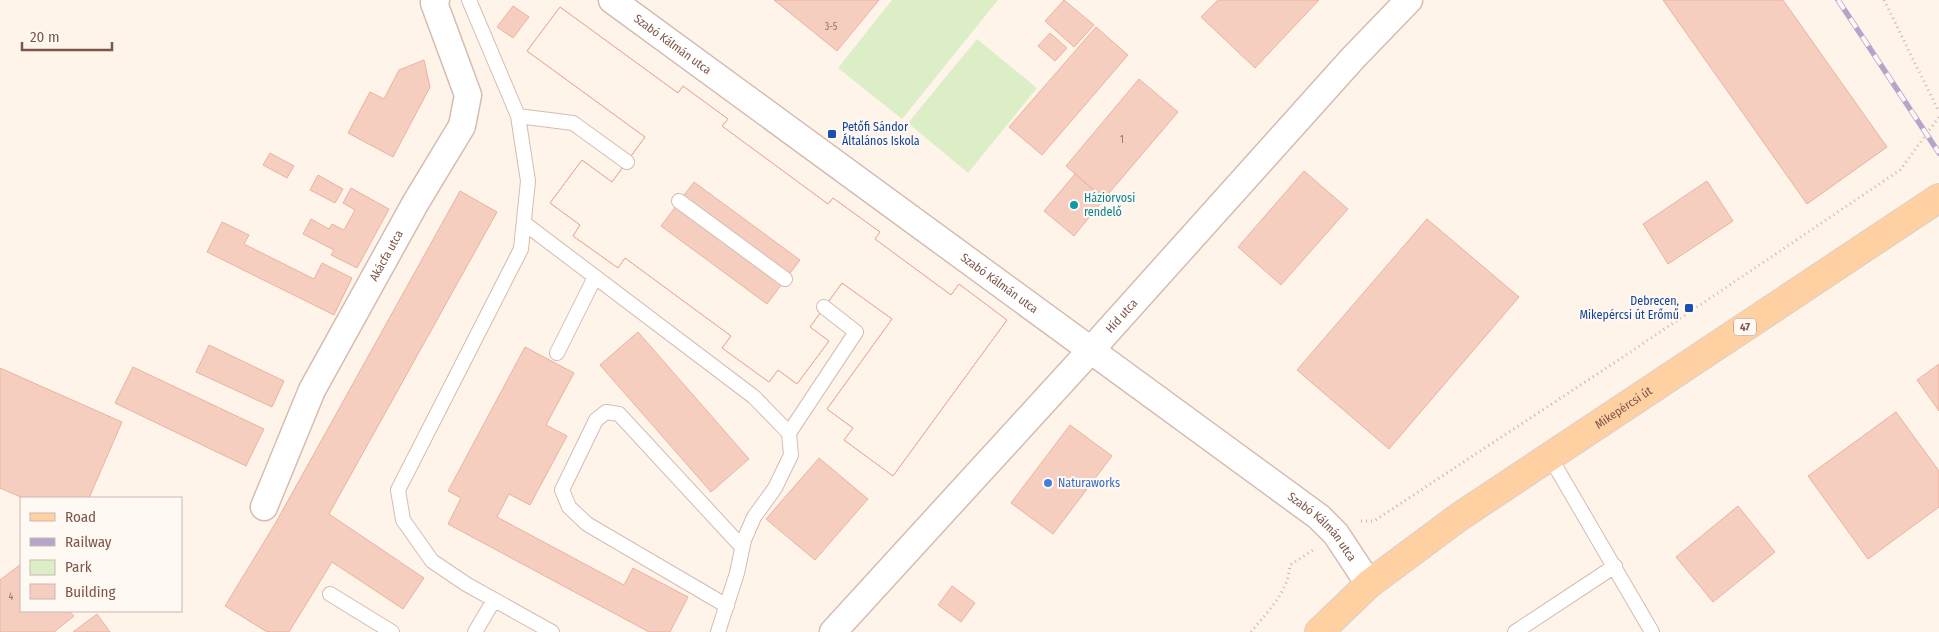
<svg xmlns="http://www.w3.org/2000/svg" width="1939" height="632" viewBox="0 0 1939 632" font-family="'Fira Sans Condensed',sans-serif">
<rect width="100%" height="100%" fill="#fef4ea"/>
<path fill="#dceec6" d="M892,0H998L902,119L838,68Z
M977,39L1037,88L968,173L908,123Z"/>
<path fill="#f6cebf" stroke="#ebb29e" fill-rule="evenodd" d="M774,0H879L837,51Z
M1064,0L1094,25L1074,47L1045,21Z
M1218,0H1319L1255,68L1201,17Z
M1663,0H1783L1887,147L1807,204Z
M513,6L529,17L513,38L497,27Z
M560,7L678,93L683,86L728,119L722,126L828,204L833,198L880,232L875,239L951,295L959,284L1007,320L893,476L844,440L853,428L827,409L892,319L842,283L810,327L829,341L797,384L778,370L769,382L722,348L731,336L625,258L618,268L573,236L580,225L550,203L582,160L612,182L645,137L527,51ZM694,182L800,260L767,304L661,226Z
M560,7L678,93L683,86L728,119L722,126L828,204L833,198L880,232L875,239L951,295L959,284L1007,320L893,476L844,440L853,428L827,409L892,319L842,283L810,327L829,341L797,384L778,370L769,382L722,348L731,336L625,258L618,268L573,236L580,225L550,203L582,160L612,182L645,137L527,51Z
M1096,27L1128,55L1042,155L1009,127Z
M1050,33L1067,48L1055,61L1038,46Z
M424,60L430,87L393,157L348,133L370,92L384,99L399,70Z
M1139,79L1178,112L1104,199L1066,166Z
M270,153L294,166L287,178L263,165Z
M1304,171L1348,209L1281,285L1238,247Z
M1075,174L1104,199L1074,236L1044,211Z
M318,175L343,189L335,203L310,190Z
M1707,181L1733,221L1668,264L1643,224Z
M351,188L389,209L357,268L331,255L334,250L303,234L311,219L329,229L332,224L344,230L355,210L343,203Z
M460,191L497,212L329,514L424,578L403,609L332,562L289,632H267L225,606L275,524Z
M1427,219L1519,297L1389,449L1297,370Z
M222,222L249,235L244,244L314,279L322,263L352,278L334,315L207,252Z
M638,332L749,459L711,492L600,365Z
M209,345L284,381L272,407L196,372Z
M525,347L574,373L546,425L567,436L530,505L509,494L497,517L624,585L633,568L688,597L670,632H649L448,524L461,498L448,491Z
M1939,364V411L1917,380Z
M133,367L264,429L246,466L115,403Z
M0,368L122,422L89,498H23L0,488Z
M1896,412L1939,471V507L1868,559L1808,476Z
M1070,425L1112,456L1053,534L1011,503Z
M819,458L868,499L815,560L766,519Z
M1738,506L1775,552L1713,602L1676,557Z
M21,564V611H69L74,616L54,632H0V580Z
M952,586L975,603L961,622L938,605Z
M97,614L110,632H73Z"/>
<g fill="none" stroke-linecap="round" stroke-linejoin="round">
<defs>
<path id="lane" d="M469,0L518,116L528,181L521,249L398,490L403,520L432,561L466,584L552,632
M518,116L573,123L627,162
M679,201L785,279
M524,223L754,397L789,433L791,455L775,488L754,517L744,540L737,573L718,632
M557,353L595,277
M789,433L856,332L824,307
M1550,457L1652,632
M330,594L392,632
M727,606L587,524L569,507L562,490L596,420L606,412L619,414L742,547
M475,632L494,600
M1515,632L1615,566"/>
<g id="street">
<path id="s1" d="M612,0L1319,517L1336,534L1369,584"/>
<path id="s2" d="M264,507L312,390L416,202L462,126L468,95L434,3L436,0"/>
<path id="s3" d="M833,632L1090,351L1353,58L1409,0"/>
</g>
<g id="primary">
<path id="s4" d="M1319,632L1369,584L1459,517L1939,198"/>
</g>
</defs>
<use href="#lane" stroke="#d5bcb1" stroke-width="16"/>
<use href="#street" stroke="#d5bcb1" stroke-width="29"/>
<use href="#primary" stroke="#dbcfcc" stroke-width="30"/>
<path stroke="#dcb1a1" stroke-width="3" stroke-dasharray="1 4" stroke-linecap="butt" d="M1884,0L1939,112
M1361,521H1374L1623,357L1900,170L1939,117
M1251,632C1267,612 1288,593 1290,565L1313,550"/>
<use href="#lane" stroke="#fff" stroke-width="14"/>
<use href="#street" stroke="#fff" stroke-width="26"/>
<use href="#primary" stroke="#ffd0a1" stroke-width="28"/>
<defs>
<path id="rail" d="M1838,0L1939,153"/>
</defs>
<use href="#rail" stroke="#b5a5cb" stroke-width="5.5"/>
<use href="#rail" stroke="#fff9f3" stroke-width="4" stroke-dasharray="11" stroke-linecap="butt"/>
</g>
<g fill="#1a4fb4" stroke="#fff9f3" stroke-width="2">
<rect x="827" y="129" width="10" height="10" rx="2.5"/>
<rect x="1684" y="303" width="10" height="10" rx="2.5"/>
</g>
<circle fill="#0f9aa8" stroke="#fff9f3" stroke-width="2" cx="1074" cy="205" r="5"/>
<circle fill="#3f7fe0" stroke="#fff9f3" stroke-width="2" cx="1048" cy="483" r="5"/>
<g text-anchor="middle" stroke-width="4" stroke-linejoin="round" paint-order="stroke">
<g font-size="10" fill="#9b7367">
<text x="831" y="30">3-5</text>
<text x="1122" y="143">1</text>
<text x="11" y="600">4</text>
</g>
<rect fill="#fff9f3" stroke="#a4867d" stroke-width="1" x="1734" y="318.5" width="22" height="17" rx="4"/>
<g font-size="11" font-weight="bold" fill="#7d554a">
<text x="1745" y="331">47</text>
</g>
<g font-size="12" fill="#7d554a" stroke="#fff9f3">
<text dy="4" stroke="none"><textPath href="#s1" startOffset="75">Szabó Kálmán utca</textPath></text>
<text dy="4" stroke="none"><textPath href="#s2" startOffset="280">Akácfa utca</textPath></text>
<text dy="4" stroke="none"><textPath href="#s1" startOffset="480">Szabó Kálmán utca</textPath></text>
<text dy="4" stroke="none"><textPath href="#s3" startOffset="428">Híd utca</textPath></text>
<text dy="4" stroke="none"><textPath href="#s4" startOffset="379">Mikepércsi út</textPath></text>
<text dy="4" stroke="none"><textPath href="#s1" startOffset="885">Szabó Kálmán utca</textPath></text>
</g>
<g font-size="12" fill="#164399" stroke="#fff9f3" text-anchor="start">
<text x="842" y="131">Petőfi Sándor<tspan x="842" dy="14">Általános Iskola</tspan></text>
<text x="1679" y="305" text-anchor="end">Debrecen,<tspan x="1679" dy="14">Mikepércsi út Erőmű</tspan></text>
</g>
<g font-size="12" fill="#0d838f" stroke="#fff9f3" text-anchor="start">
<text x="1084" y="202">Háziorvosi<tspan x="1084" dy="14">rendelő</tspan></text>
</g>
<g font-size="12" fill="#366cbe" stroke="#fff9f3" text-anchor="start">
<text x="1058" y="487">Naturaworks</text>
</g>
</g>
<rect x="20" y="497" width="162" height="115" fill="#fff9f3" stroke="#cbb7af"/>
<rect x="30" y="513" width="25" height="8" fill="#ffd0a1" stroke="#cbb7af"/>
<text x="65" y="522" font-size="15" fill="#7d554a">Road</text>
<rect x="30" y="538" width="25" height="8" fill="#b5a5cb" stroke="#cbb7af"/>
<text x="65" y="547" font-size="15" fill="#7d554a">Railway</text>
<rect x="30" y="560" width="25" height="15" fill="#dceec6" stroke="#cbb7af"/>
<text x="65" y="572" font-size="15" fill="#7d554a">Park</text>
<rect x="30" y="584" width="25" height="15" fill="#f6cebf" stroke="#cbb7af"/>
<text x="65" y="597" font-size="15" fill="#7d554a">Building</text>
<path d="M22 42v8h90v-8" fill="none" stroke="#7d554a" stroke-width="2.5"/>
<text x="30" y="42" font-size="15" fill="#7d554a" stroke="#fff9f3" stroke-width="4" paint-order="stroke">20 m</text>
</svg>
